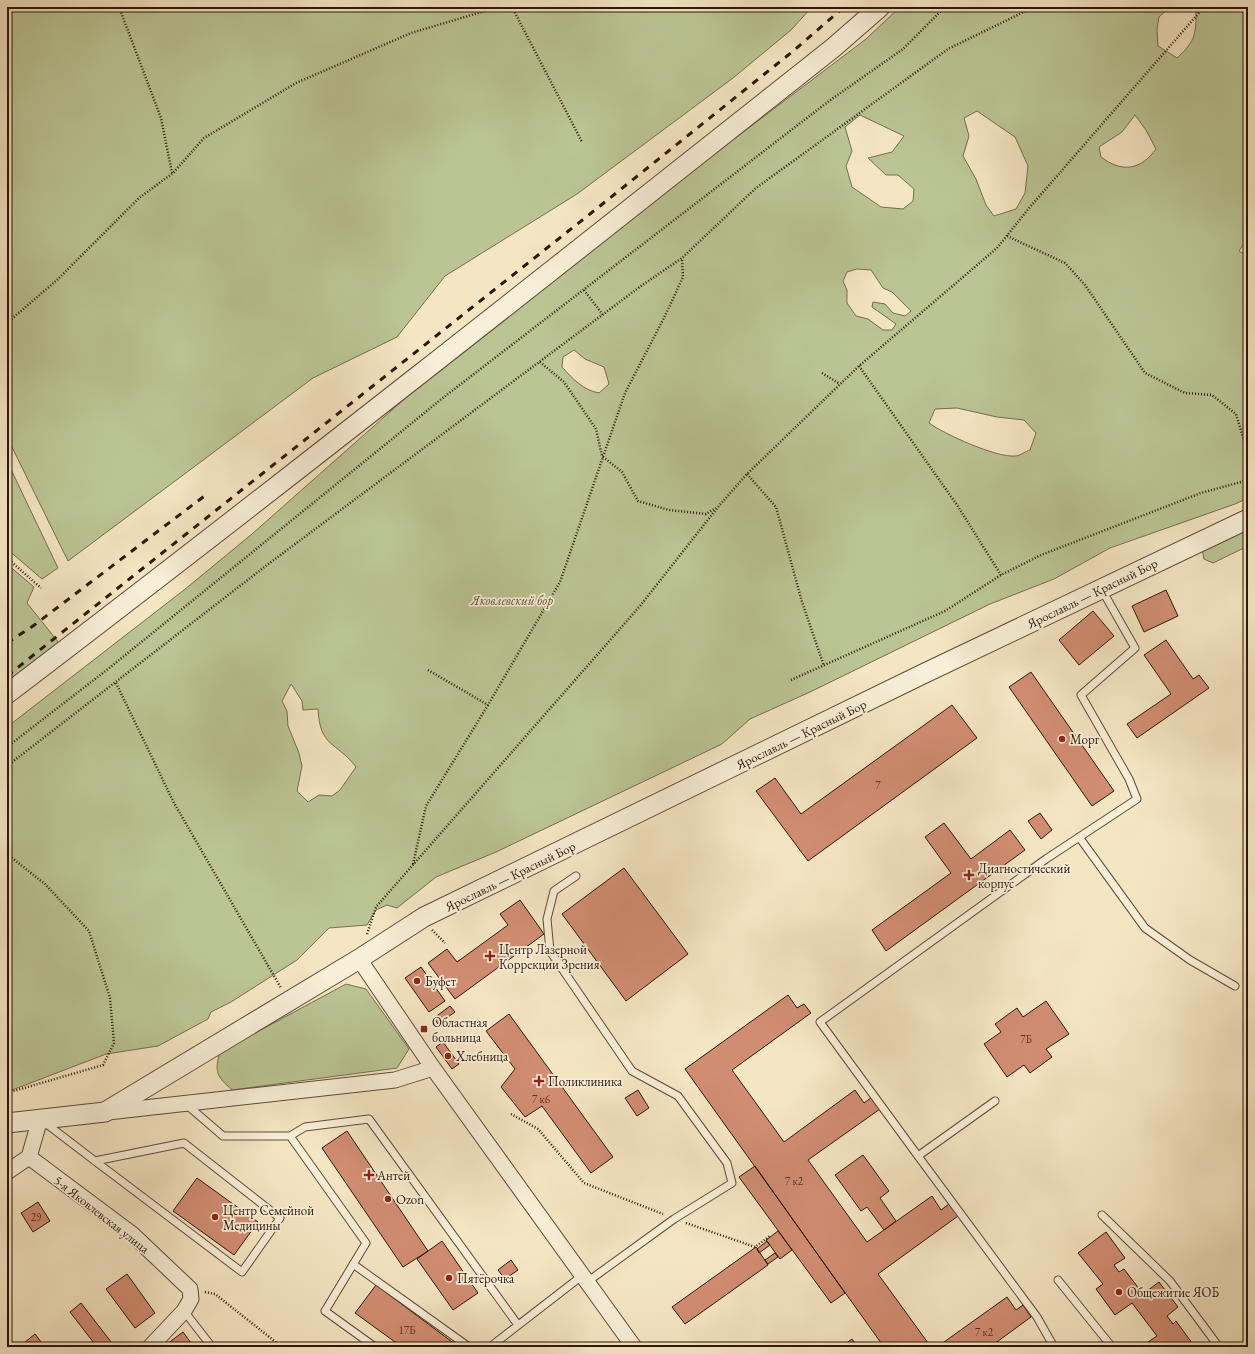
<svg xmlns="http://www.w3.org/2000/svg" width="1255" height="1354" viewBox="0 0 1255 1354" font-family="'EB Garamond',serif">
<rect width="100%" height="100%" fill="#f5e6c3"/>
<filter id="stains"><feTurbulence type="fractalNoise" baseFrequency=".005" numOctaves="4"/><feColorMatrix values="0 0 0 0 .2 0 0 0 0 .09 0 0 0 0 .02 0 0 0 .5 -.17"/></filter>
<radialGradient id="worn" r=".72"><stop offset=".6" stop-color="#630" stop-opacity="0"/><stop offset="1" stop-color="#630" stop-opacity=".3"/></radialGradient>
<path fill="#bbc594" stroke="#746e50" fill-rule="evenodd" d="M7,7H812L791,30L733,78L577,194L445,276L397,337L313,378L68,561L7,437Z
M900,7H1170L1159,17L1157,29L1158,46L1177,58C1197,40 1196,32 1196,7H1248V244L1243,245L1239,251L1248,256V498L1235,504L1110,548L1054,579L990,604L810,692L750,719L722,744L496,852L436,877L397,908L387,905L376,910L367,925L329,928L297,960L231,1002L211,1012L208,1019L158,1046L106,1054L7,1092V727L184,590L252,534L427,379L705,161L866,39ZM977,111L1015,137L1028,166L1025,193L1016,209L994,216L986,205L976,179L963,156L969,136L964,118ZM860,115L904,136L892,152L868,158L886,175H898L914,189L913,201L903,209L881,207L852,187L846,166L852,151L845,127ZM1135,115L1146,130L1156,149C1141,170 1122,173 1101,157L1099,147L1122,132ZM857,269L871,270L883,288L892,292L911,311L905,316L893,313L885,304L873,302L872,307L896,324L892,330H883L868,319L856,316L847,303V290L843,281L847,272ZM574,350L585,359L604,367L609,384L599,393C583,390 573,379 562,367L563,357ZM957,408L997,417L1024,420L1036,433L1030,450C1026,451 1020,456 1015,456C997,458 944,434 929,423L935,409ZM291,684L302,701L303,710L318,709C320,748 336,741 356,767L340,790L332,796L319,795L308,802L297,791L302,766L299,753L288,726L287,711L282,701Z
M7,461L58,568L42,579L7,549Z
M1248,527V546L1213,563L1204,559L1202,549Z
M7,564L34,587L27,603L59,643L7,683Z
M346,984L366,989L409,1049L397,1068L232,1090C217,1076 214,1073 220,1052Z"/>
<path fill="#d18d72" stroke="#2e160c" d="M1166,590L1178,616L1144,632L1132,606Z
M1093,611L1114,636L1079,665L1059,640Z
M1166,640L1193,679L1199,675L1209,688L1137,738L1127,724L1171,694L1144,655Z
M1031,672L1114,791L1092,806L1009,687Z
M952,705L977,738L808,861L756,791L775,778L801,814Z
M1040,813L1052,830L1041,839L1028,821Z
M944,823L971,859L1010,830L1025,850L886,951L872,930L951,873L925,837Z
M624,868L688,954L626,1001L562,914Z
M520,900L544,934L455,999L428,963L447,949L457,962L508,925L500,914Z
M421,967L445,1001L429,1012L405,978Z
M788,995L797,1008L804,1004L811,1013L732,1070L784,1142L855,1090L864,1103L872,1097L880,1109L808,1160L867,1242L932,1196L941,1210L949,1204L958,1216L878,1274L931,1347H884L685,1069Z
M1046,1001L1069,1034L1046,1049L1052,1057L1030,1073L1024,1065L1007,1077L984,1044L1001,1032L995,1024L1017,1008L1023,1017Z
M450,1006L455,1012L438,1024L434,1018Z
M509,1014L613,1157L591,1173L542,1106L525,1117L501,1087L515,1069L486,1031Z
M443,1042L459,1064L452,1069L436,1047Z
M638,1090L649,1108L637,1116L625,1098Z
M347,1131L428,1251L403,1267L322,1148Z
M863,1155L889,1191L880,1198L896,1221L884,1230L867,1207L861,1211L835,1175Z
M755,1166L845,1293L831,1303L739,1177Z
M197,1178L258,1222L234,1255L173,1211Z
M38,1202L50,1221L33,1232L21,1213Z
M778,1231L792,1250L780,1259L766,1240Z
M1106,1232L1125,1258L1114,1265L1119,1272L1124,1269L1143,1294L1159,1282L1178,1307L1167,1316L1173,1324L1176,1321L1195,1347H1152L1148,1342L1157,1336L1132,1303L1115,1315L1096,1289L1103,1284L1078,1253Z
M442,1241L478,1293L453,1310L417,1259Z
M767,1241L770,1245L759,1253L757,1249Z
M756,1247L768,1265L685,1324L672,1307Z
M775,1253L778,1257L768,1264L765,1260Z
M511,1260L518,1270L505,1279L498,1270Z
M127,1274L155,1313L135,1328L106,1289Z
M376,1285L459,1347H402L355,1313Z
M1007,1297L1016,1310L1023,1305L1031,1317L990,1347H937Z
M81,1303L115,1347H97L70,1312Z
M183,1332L194,1347H163Z
M35,1334L45,1347H27L24,1343Z
M852,1339L858,1347H841Z"/>
<g fill="none" stroke-linecap="round" stroke-linejoin="round">
<defs>
<path id="service" d="M1079,837L1145,928L1190,960L1235,986
M576,876L554,891L547,919L550,951L632,1071L678,1096L727,1163L732,1183L674,1219L587,1282
M995,1101L918,1156L1037,1317L1054,1347
M187,1105L223,1136H290L366,1243L325,1311L375,1347
M44,1122L95,1161L242,1272L280,1218L184,1143L95,1161
M290,1136L305,1127L369,1119L518,1325
M918,1156L820,1022L1046,859L1137,799L1129,779L1081,695L1135,648L1102,590
M1102,1215L1170,1281L1216,1343L1212,1347
M353,1264L469,1347
M1058,1280L1112,1347
M184,1311L212,1347
M490,1347L583,1275"/>
<path id="minor" d="M359,959L433,1068L634,1347
M108,1112L395,1080L433,1068
M29,1157L132,1234L190,1289L191,1299L184,1311L150,1347
M7,1172L29,1157L40,1119"/>
<path id="tertiary" d="M7,694C285,482 559,265 833,48L880,7
M7,1123L105,1112L359,959L424,917L925,673L1248,519"/>
</defs>
<use href="#service" stroke="#604a3a" stroke-width="9"/>
<use href="#minor" stroke="#604a3a" stroke-width="17"/>
<use href="#tertiary" stroke="#604a3a" stroke-width="21"/>
<path stroke="#2e160c" stroke-width="2.5" stroke-dasharray="1 2" stroke-linecap="butt" d="M119,7L161,118L172,173
M512,7L582,142
M1007,236L1065,263L1085,285L1145,373L1185,393L1212,395L1236,414L1248,454
M584,290L603,315
M7,323L57,280L139,198L173,173L204,138L296,83L411,33L485,11L489,7
M540,362L564,382L596,429L602,456L622,472L638,501L669,510L706,514L716,508
M859,366L957,505L1001,575
M822,373L840,384
M747,474L776,507L802,602L824,666
M7,558L41,588
M428,670L488,705
M791,680L945,611L1001,575L1041,555L1201,493L1248,480
M116,683L174,803L281,988
M7,747L108,669L444,397L829,101L903,49L945,7
M7,766L267,565L641,286L682,258L756,188L948,49L1034,7
M7,854L45,884L89,931L110,998L114,1043L103,1065L7,1093
M413,864L426,806L488,705L560,582L625,393L665,316L683,277L682,258
M432,930L445,943
M367,934L376,907L640,606L718,507L747,474L859,366L997,248L1030,207L1204,7
M511,1114L538,1129L584,1183L663,1214
M686,1223L755,1247L770,1236
M205,1292L215,1294L282,1347"/>
<use href="#service" stroke="#f8efd8" stroke-width="7"/>
<use href="#minor" stroke="#f8efd8" stroke-width="15"/>
<use href="#tertiary" stroke="#f8efd8" stroke-width="19"/>
<path stroke="#2e160c" stroke-width="3" stroke-dasharray="7 7" stroke-linecap="butt" d="M7,643L33,626L207,494
M7,676L600,206L792,52L844,7"/>
</g>
<g fill="#8f2418" stroke="#f8efd8" stroke-width="1.5">
<circle cx="1062" cy="739" r="4"/>
<path d="M967 869h4v4h4v4h-4v4h-4v-4h-4v-4h4z"/>
<path d="M488 950h4v4h4v4h-4v4h-4v-4h-4v-4h4z"/>
<circle cx="417" cy="981" r="4"/>
<rect x="420" y="1025" width="8" height="8" rx="2"/>
<circle cx="448" cy="1056" r="4"/>
<path d="M537 1075h4v4h4v4h-4v4h-4v-4h-4v-4h4z"/>
<path d="M367 1169h4v4h4v4h-4v4h-4v-4h-4v-4h4z"/>
<circle cx="388" cy="1199" r="4"/>
<circle cx="215" cy="1217" r="4"/>
<circle cx="449" cy="1278" r="4"/>
<circle cx="1119" cy="1292" r="4"/>
</g>
<g text-anchor="middle" stroke-width="3.5" stroke-linejoin="round" paint-order="stroke">
<g font-size="11" fill="#573426">
<text x="878" y="789">7</text>
<text x="1026" y="1043">7Б</text>
<text x="541" y="1103">7 к6</text>
<text x="794" y="1185">7 к2</text>
<text x="36" y="1221">29</text>
<text x="407" y="1334">17Б</text>
<text x="984" y="1336">7 к2</text>
</g>
<g font-size="13" fill="#2e160c" stroke="#f8efd8">
<text transform="translate(1092 593) rotate(-26)" y="5">Ярославль — Красный Бор</text>
<text transform="translate(801 734) rotate(-26)" y="5">Ярославль — Красный Бор</text>
<text transform="translate(510 876) rotate(-26)" y="5">Ярославль — Красный Бор</text>
<text transform="translate(102 1214) rotate(38)" y="5">5-я Яковлевская улица</text>
</g>
<g font-size="13" font-style="italic" fill="#5f533c" stroke="#f8efd8">
<text x="512" y="605">Яковлевский бор</text>
</g>
<g font-size="13" fill="#2e160c" stroke="#f8efd8" text-anchor="start">
<text x="1070" y="744">Морг</text>
<text x="978" y="873">Диагностический<tspan x="978" dy="15">корпус</tspan></text>
<text x="499" y="954">Центр Лазерной<tspan x="499" dy="15">Коррекции Зрения</tspan></text>
<text x="425" y="986">Буфет</text>
<text x="432" y="1027">Областная<tspan x="432" dy="15">больница</tspan></text>
<text x="456" y="1061">Хлебница</text>
<text x="548" y="1086">Поликлиника</text>
<text x="377" y="1180">Антей</text>
<text x="396" y="1204">Ozon</text>
<text x="223" y="1215">Центр Семейной<tspan x="223" dy="15">Медицины</tspan></text>
<text x="457" y="1283">Пятёрочка</text>
<text x="1127" y="1297">Общежитие ЯОБ</text>
</g>
</g>
<rect width="1255" height="1354" fill="none" stroke="#f5e6c3" stroke-width="24"/>
<rect x="8" y="8" width="1239" height="1338" fill="none" stroke="#2e160c" stroke-width="2"/>
<rect x="12" y="12" width="1231" height="1330" fill="none" stroke="#2e160c"/>
<rect width="100%" height="100%" filter="url(#stains)"/>
<rect width="100%" height="100%" fill="url(#worn)"/>
</svg>
